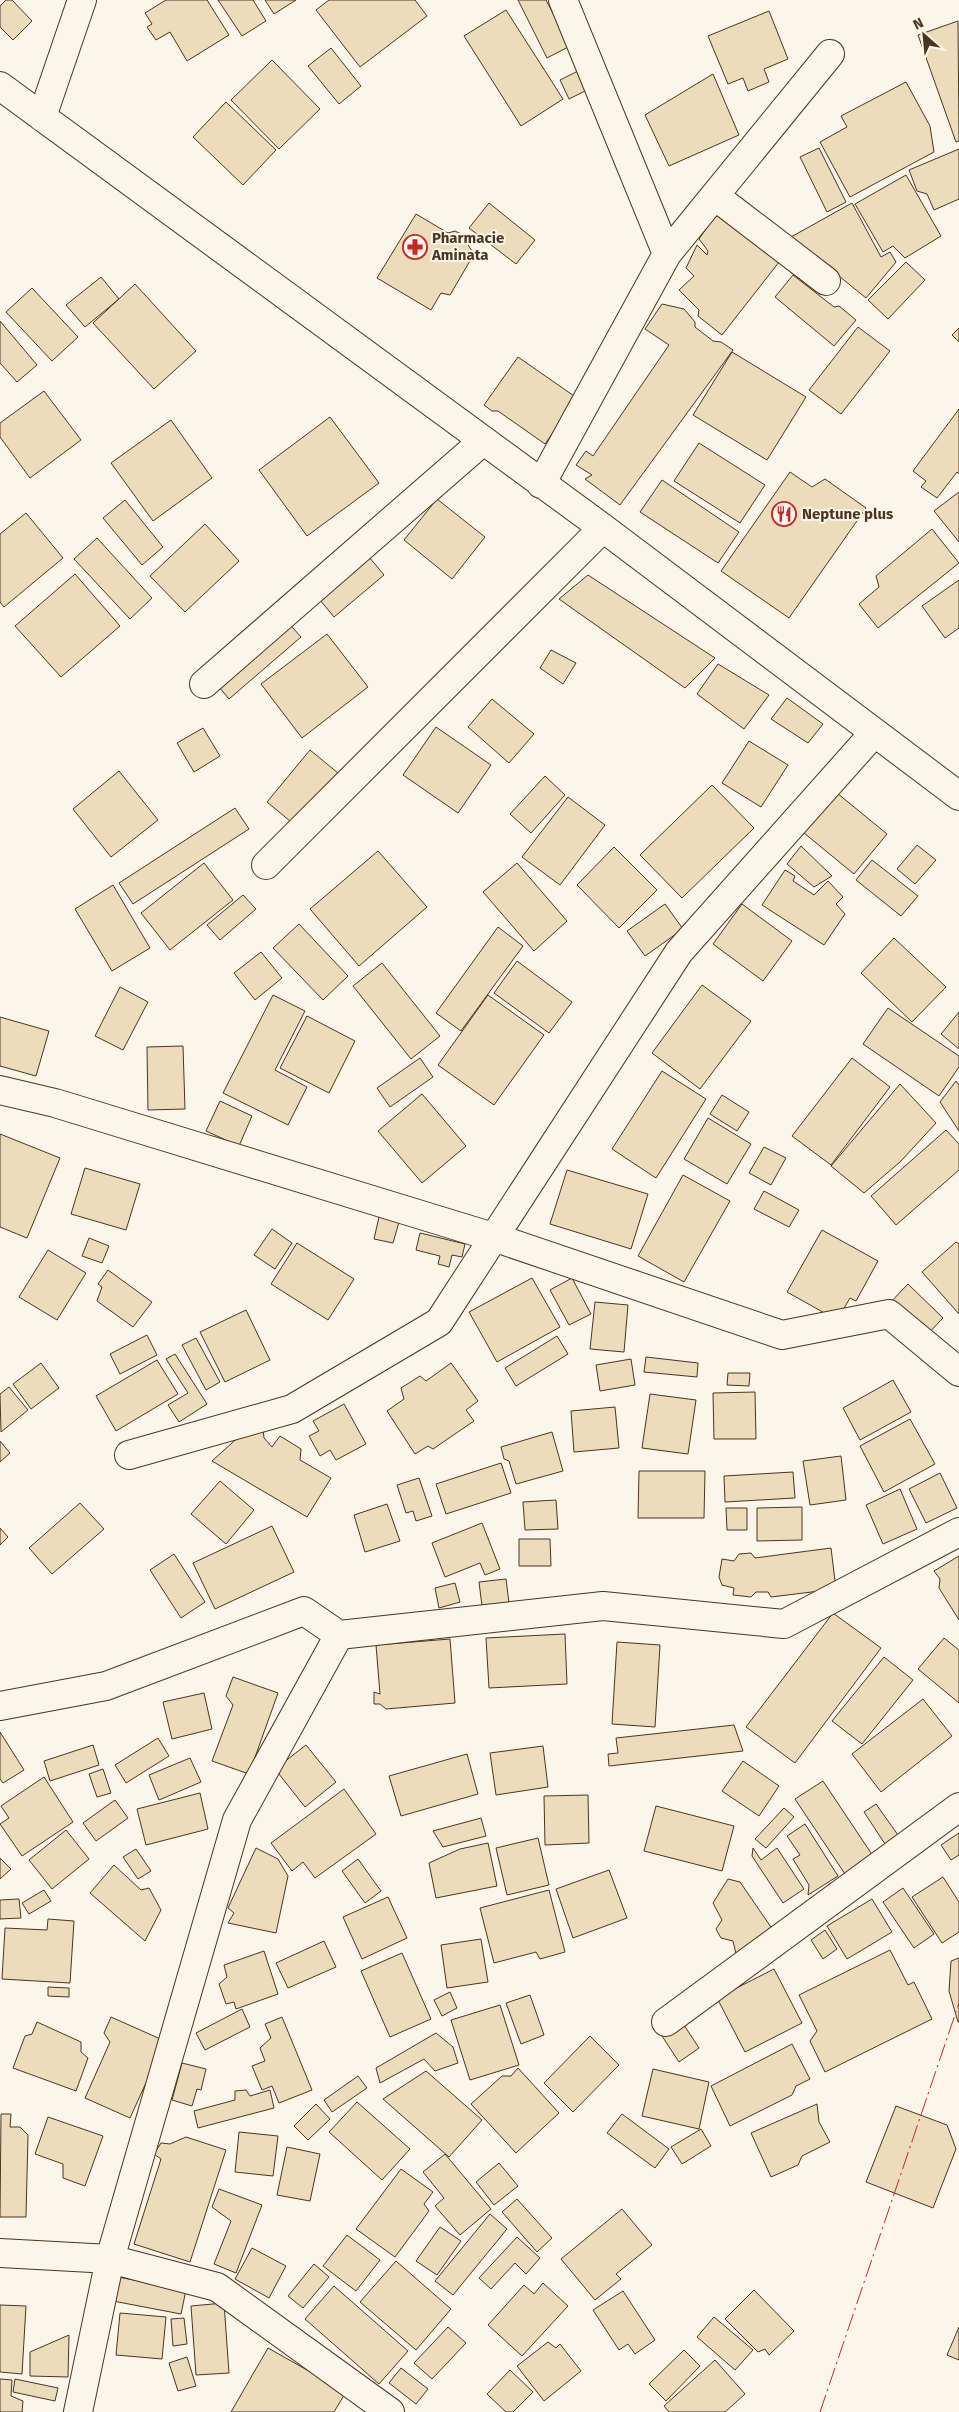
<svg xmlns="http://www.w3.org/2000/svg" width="959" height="2412" viewBox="0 0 959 2412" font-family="'Fira Sans',sans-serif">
<rect width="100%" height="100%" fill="#fbf6e9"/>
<path fill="#ecdcbc" stroke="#4a3520" d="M6,0H12L32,21L13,40L0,27V6Z
M166,0H207L229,35L187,61L170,32L156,40L147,27L152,24L145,13Z
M218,0H253L266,21L242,36Z
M265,0H296L274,14Z
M329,0H415L427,16L360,67L316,10Z
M518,0H546L570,46L547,58Z
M506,10L563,99L521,126L464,36Z
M769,11L788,59L764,69L769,82L748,91L743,78L728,84L708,36Z
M958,21L959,141L956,142L918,35Z
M331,48L361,86L339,104L308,66Z
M272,60L320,109L279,149L231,100Z
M580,70L589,89L569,99L560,80Z
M713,74L739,135L669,166L645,115Z
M906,82L930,126L934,152L850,197L820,142L847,127L841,116Z
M226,102L276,150L243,185L193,137Z
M819,148L846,202L827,212L800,157Z
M959,149V199L934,210L927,194L917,191L909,170Z
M906,175L941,236L905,258L893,246L883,252L855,204Z
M489,203L535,240L516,264L469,228Z
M852,203L881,257L890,252L896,262L866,298L791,237Z
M416,214L448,233L455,231L461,234L474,254L450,295L441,293L431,310L377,278Z
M716,214L783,257L722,335L698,316L699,310L679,290L694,276L686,268L697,245L707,255L708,251L699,239Z
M906,262L925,280L888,319L868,300Z
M793,275L834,307L839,306L856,320L834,346L775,297Z
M101,277L119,299L85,327L66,305Z
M135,284L196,351L154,389L93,323Z
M32,288L78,337L52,361L6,312Z
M662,304L684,309L695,322V327L713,341L721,342L733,350L620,505L585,479L592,475L576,465L586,451L593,456L669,345L645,329Z
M0,321L37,365L17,382L0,363Z
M858,327L890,351L841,414L809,390Z
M959,328V342L952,335Z
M732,352L806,397L767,460L693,415Z
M518,357L577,398L545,444L498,411H492L484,405Z
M44,391L81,440L30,478L0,437V423Z
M959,409V474L957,472L937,498L921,487L926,481L913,471Z
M330,417L379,483L307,536L259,470Z
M171,420L212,478L153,521L111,463Z
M699,443L765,485L740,523L674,481Z
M790,472L812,487L825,479L866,508L789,618L721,571Z
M662,480L739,532L718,563L640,512Z
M959,492V542L934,511Z
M437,499L485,537L452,579L404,540Z
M125,500L163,547L142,565L103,518Z
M26,513L63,558L4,607L0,602V534Z
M205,524L239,561L185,612L150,576Z
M932,529L959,563L878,628L859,604L879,587L876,576Z
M97,538L152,598L130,619L74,559Z
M365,552L384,575L334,617L315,594Z
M75,574L120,626L61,677L15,626Z
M588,575L715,658L685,688L559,599Z
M959,580V628L945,638L922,606Z
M285,619L301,637L229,699L214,681Z
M327,634L368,687L302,738L261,684Z
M551,650L576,663L563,684L540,668Z
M718,664L769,695L744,729L697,694Z
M787,698L823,724L808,743L771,719Z
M492,699L534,734L509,763L468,727Z
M436,727L491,765L458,813L403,775Z
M203,728L220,756L194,772L177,743Z
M749,741L788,765L761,807L722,783Z
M310,750L338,773L296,826L267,802Z
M119,771L158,820L111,857L73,809Z
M545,776L565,795L531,833L510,814Z
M712,785L754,828L682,898L640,855Z
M837,793L887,834L854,874L804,833Z
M568,797L605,825L560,885L522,857Z
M235,808L249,829L133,904L119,883Z
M917,845L936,860L915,884L897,869Z
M801,846L832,876L814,887L787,864Z
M614,847L657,890L619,928L577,885Z
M378,851L427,907L359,966L310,909Z
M872,860L918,896L901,916L856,880Z
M204,863L233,900L170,950L141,913Z
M517,863L567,921L534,951L483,892Z
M785,870L795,876L793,881L814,895L828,881L843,897L836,904L845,914L824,945L762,905Z
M113,885L150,948L112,971L75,909Z
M243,895L256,909L220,940L207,925Z
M665,904L683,929L645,956L627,931Z
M742,904L792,941L763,981L713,944Z
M299,924L348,976L323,1000L273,948Z
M498,927L523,946L461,1031L436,1013Z
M894,938L946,987L912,1022L861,973Z
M261,952L282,978L255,1000L234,973Z
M517,961L572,1002L549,1033L494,993Z
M382,963L440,1036L411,1059L353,986Z
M702,985L751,1021L700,1089L652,1053Z
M120,987L148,1002L123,1050L95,1036Z
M273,995L305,1011L275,1070L307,1087L288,1125L223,1093Z
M488,995L544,1035L494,1105L438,1065Z
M888,1008L959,1056V1067L939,1096L863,1044Z
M959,1012V1049L941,1034Z
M307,1016L355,1041L329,1093L280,1068Z
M0,1017L49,1031L36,1076L0,1066Z
M183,1046L185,1109L148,1110L147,1047Z
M420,1058L433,1077L390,1107L377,1088Z
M852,1058L890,1087L831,1165L792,1136Z
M662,1071L706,1099L656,1178L612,1149Z
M956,1081L959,1085V1131L940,1102Z
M900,1084L936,1123L901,1161L864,1193L831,1166Z
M422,1094L466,1146L422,1183L378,1131Z
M722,1095L749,1112L737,1131L710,1114Z
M220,1101L252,1116L239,1146L206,1131Z
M708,1118L751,1144L727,1184L684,1159Z
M946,1130L959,1144V1170L896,1225L871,1196Z
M0,1134L60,1158L27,1238L0,1227Z
M764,1147L786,1158L771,1185L749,1173Z
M85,1168L140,1184L126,1230L71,1214Z
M567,1170L648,1194L631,1249L550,1224Z
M683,1175L730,1201L684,1282L638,1256Z
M764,1191L799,1210L789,1227L754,1209Z
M379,1217L399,1222L393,1243L374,1239Z
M272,1229L292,1243L275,1269L254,1255Z
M822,1230L878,1261L856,1301L850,1298L837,1320L787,1292Z
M420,1233L465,1244L462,1257L452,1255L449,1267L438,1264L440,1256L416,1250Z
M89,1238L109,1246L102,1263L82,1256Z
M956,1242L959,1244V1314L922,1272Z
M297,1243L354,1279L328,1320L271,1284Z
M48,1250L86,1273L57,1320L19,1297Z
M108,1270L152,1302L133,1327L97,1301L102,1287L98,1284Z
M532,1278L560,1327L497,1362L469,1312Z
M572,1278L591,1314L569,1325L550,1290Z
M908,1284L943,1318L922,1340L887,1306Z
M595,1302L628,1305L624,1352L590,1349Z
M246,1310L270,1360L225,1382L200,1332Z
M147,1335L157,1355L120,1374L110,1354Z
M557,1336L568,1354L516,1386L505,1368Z
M196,1338L220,1382L206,1390L182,1345Z
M175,1354L207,1404L179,1422L168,1405L188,1393L166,1359Z
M646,1357L698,1363L697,1377L644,1372Z
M631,1359L635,1385L600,1391L596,1365Z
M157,1360L178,1394L116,1431L96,1396Z
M41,1363L59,1388L31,1409L13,1384Z
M451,1363L478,1401L466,1410L474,1421L433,1449L428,1446L415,1454L387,1411L404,1399L401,1388L420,1376L426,1381Z
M728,1373H750L749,1386L727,1385Z
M893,1380L911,1412L860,1440L843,1408Z
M9,1387L28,1410L1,1432L0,1394Z
M755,1392L756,1439H714L713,1393Z
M650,1394L696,1400L688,1454L642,1448Z
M344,1404L366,1444L336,1460L330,1450L320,1456L309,1436L319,1431L313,1421Z
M615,1407L619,1448L574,1452L571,1411Z
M910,1419L935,1464L884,1492L860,1446Z
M263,1429L264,1438L272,1447L280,1436L301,1449L300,1460L331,1478L307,1517L212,1461L243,1433Z
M552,1432L563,1471L516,1484L509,1461L504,1459L501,1447Z
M0,1441L10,1453L0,1462Z
M841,1456L846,1500L810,1505L803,1461Z
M501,1463L511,1493L446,1514L436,1484Z
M639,1471H705L704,1518H638Z
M793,1472L795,1498L725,1502L724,1476Z
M940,1473L957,1508L926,1523L909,1489Z
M419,1478L432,1516L416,1521L413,1511L406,1513L397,1485Z
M220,1481L254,1510L226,1544L191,1514Z
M900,1489L917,1529L883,1544L866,1505Z
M556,1500L558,1529L525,1530L523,1502Z
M80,1503L104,1529L52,1574L29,1548Z
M387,1504L400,1541L365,1552L354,1515Z
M802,1507V1540L757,1541V1508Z
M726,1508H747V1530H727Z
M482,1523L500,1569L485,1575L480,1563L445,1577L432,1543Z
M272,1526L294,1572L215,1609L193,1563Z
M0,1528L8,1537L0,1545Z
M519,1539H550L551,1566H519Z
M831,1548L836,1589L771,1597L768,1592H756L751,1597L733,1595L734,1588L722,1585L719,1577L722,1559L734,1561L739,1554L751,1553L755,1558Z
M174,1554L205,1602L181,1618L150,1570Z
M959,1556V1620L939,1588L940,1579L934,1571Z
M506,1579L509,1603L482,1606L479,1582Z
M455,1583L460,1602L439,1608L435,1588Z
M833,1613L881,1648L795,1763L746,1727Z
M565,1634L567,1684L489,1688L486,1638Z
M944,1638L959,1650V1703L918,1669Z
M450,1639L455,1703L386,1709L380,1704H374V1692L380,1694L376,1645Z
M617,1642L660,1645L655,1727L612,1724Z
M884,1657L913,1680L862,1744L832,1721Z
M233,1677L278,1693L249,1774L212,1761L233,1705L226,1696Z
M204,1693L212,1729L172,1739L163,1702Z
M923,1699L952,1736L881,1792L852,1754Z
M734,1725L743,1751L609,1766L608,1754L618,1753L616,1738Z
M0,1732L24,1770L3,1783L0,1779Z
M158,1738L169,1756L126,1783L115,1765Z
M93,1745L99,1765L50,1781L44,1761Z
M306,1745L336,1782L305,1807L275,1769Z
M543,1746L548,1787L496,1795L490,1753Z
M467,1754L478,1794L401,1816L389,1776Z
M190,1758L201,1782L159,1800L149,1775Z
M743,1761L779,1786L759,1816L722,1791Z
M103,1769L111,1793L97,1797L89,1774Z
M44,1777L73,1822L22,1856L0,1824L9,1818L1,1806Z
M823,1781L873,1856L845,1874L795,1799Z
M344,1789L376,1834L315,1878L303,1862L292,1871L271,1843Z
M200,1793L208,1829L146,1845L137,1809Z
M588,1795L589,1843L545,1845L544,1796Z
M115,1800L128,1818L96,1841L83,1823Z
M876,1804L898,1835L885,1844L864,1812Z
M656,1806L734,1826L722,1871L644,1851Z
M784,1808L794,1817L766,1848L755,1839Z
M481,1818L486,1836L443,1847L433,1831Z
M805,1824L838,1876L808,1895L809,1885L793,1859L800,1855L787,1836Z
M66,1830L89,1859L52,1889L29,1860Z
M959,1833V1855L951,1860L941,1845Z
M538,1838L549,1885L507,1895L496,1848Z
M488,1843L497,1886L436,1898L429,1863L460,1849Z
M256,1848L278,1859L288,1876L276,1933L228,1923L234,1913L228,1908Z
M753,1848L761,1860L777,1848L804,1889L783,1903L752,1856Z
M136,1849L151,1871L138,1879L123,1857Z
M0,1858L11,1869L0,1879Z
M358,1859L381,1891L365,1903L342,1871Z
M114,1865L141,1890L149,1888L161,1910L145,1941L90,1893Z
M609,1870L627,1918L573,1938L556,1889Z
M943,1877L959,1902V1932L942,1943L912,1897Z
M728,1879L740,1882L773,1930L736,1954L733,1941L721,1938L716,1929L722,1920L713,1903Z
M903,1888L934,1934L914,1948L883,1902Z
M44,1890L51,1901L29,1914L22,1903Z
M549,1890L565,1952L540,1959L536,1952L494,1963L480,1908Z
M388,1897L407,1938L362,1959L343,1917Z
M19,1899L21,1918L0,1919V1900Z
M872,1899L892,1932L847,1959L827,1926Z
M48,1919L74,1921L70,1983L2,1979L5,1928L47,1930Z
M825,1930L837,1949L823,1959L811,1940Z
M481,1939L488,1982L447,1988L441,1945Z
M324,1941L336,1967L288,1988L276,1963Z
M890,1950L908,1985L914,1982L932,2019L825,2072L810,2041L817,2031L799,1995Z
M264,1951L278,1994L236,2009L234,2002L226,2004L219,1984L227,1977L224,1965Z
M402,1953L431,2019L390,2037L361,1971Z
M959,1958V2022H958L949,1991L951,1961Z
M774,1969L802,2023L745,2052L717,1998Z
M48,1987L69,1988V1997L48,1996Z
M450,1992L457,2008L442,2016L434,2000Z
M530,1995L544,2035L521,2044L506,2003Z
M500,2005L519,2065L470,2080L451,2020Z
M242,2009L250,2027L205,2050L196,2033Z
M111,2017L165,2041L130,2118L85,2098L110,2042L104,2033Z
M282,2017L312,2090L279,2103L272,2086L262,2090L252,2066L265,2061L260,2048L271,2038L265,2024Z
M37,2022L81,2042V2052L88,2058L76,2091L13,2068L25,2036L32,2034Z
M682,2022L699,2048L679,2062L662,2036Z
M436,2033L453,2047L458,2063L435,2071L424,2059L380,2083L376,2068Z
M590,2036L619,2065L573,2112L544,2083Z
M792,2044L810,2079L796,2086L792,2095L730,2126L711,2086Z
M182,2063L206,2069L201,2090L197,2089L192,2106L172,2100Z
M518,2068L559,2113L516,2153L471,2104L502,2076H511Z
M653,2069L709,2082L699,2129L642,2116Z
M426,2071L482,2120L449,2157L383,2099Z
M358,2076L367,2088L332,2112L324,2100Z
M246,2090L250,2096L270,2090L274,2108L198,2128L194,2111L235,2100V2091Z
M357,2102L410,2149L382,2180L329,2132Z
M316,2104L330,2119L308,2140L294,2126Z
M817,2104L819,2122L830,2142L802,2156L798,2165L771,2177L751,2133Z
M896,2106L947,2125L956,2149L933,2208L866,2182Z
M1,2114H11L10,2127H20L28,2135L26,2217H0Z
M622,2114L669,2149L655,2168L607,2133Z
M48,2117L103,2136L85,2186L63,2178V2164L35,2154Z
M701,2129L711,2146L682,2164L671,2147Z
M239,2132L278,2136L273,2176L235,2172Z
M186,2137L226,2150L190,2262L134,2244L161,2159L154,2154L161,2143L170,2144Z
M287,2147L320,2154L310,2201L277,2195Z
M445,2154L491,2209L460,2235L435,2206L444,2198L423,2172Z
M499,2163L518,2186L494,2205L476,2182Z
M401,2169L433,2192L424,2204L429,2211L395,2257L356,2229Z
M219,2189L262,2205L236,2273L214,2264L231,2221L212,2207Z
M517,2199L552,2238L537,2252L502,2212Z
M622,2209L652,2245L616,2274L621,2279L595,2300L561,2259Z
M490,2214L507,2229L453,2295L435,2281Z
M440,2227L461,2241L437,2275L416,2261Z
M347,2235L380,2260L356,2291L323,2266Z
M517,2237L540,2258L526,2274L515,2263L491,2289L479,2278Z
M252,2248L286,2266L269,2298L235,2279Z
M396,2261L451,2309L416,2350L360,2302Z
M314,2264L329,2277L303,2308L288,2296Z
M118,2277L186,2290L181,2314L113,2301Z
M543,2283L568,2306L522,2356L488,2325L524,2285L534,2294Z
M334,2286L408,2351L379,2384L305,2319Z
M754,2290L794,2331L769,2355L765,2349L758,2352L725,2319Z
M623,2291L655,2340L635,2354L628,2344L619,2350L593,2310Z
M224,2303L229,2373L196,2375L191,2306Z
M0,2305L26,2306L22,2374L0,2372Z
M120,2313L166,2317L162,2359L116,2355Z
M714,2317L753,2350L735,2370L697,2337Z
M184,2318L187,2344L173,2346L171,2319Z
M448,2327L466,2343L432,2379L414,2363Z
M959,2327V2360L947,2355Z
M69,2335L68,2377L30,2376V2352Z
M548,2342L556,2348L560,2344L581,2371L544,2401L517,2366Z
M268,2348L346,2392L334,2412H231Z
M684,2350L700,2366L666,2401L649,2384Z
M187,2357L196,2386L178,2391L169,2363Z
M715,2360L745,2394L725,2412H669L664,2406Z
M401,2368L428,2389L416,2404L389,2383Z
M510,2370L533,2392L513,2412H506L487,2394Z
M0,2379L12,2380L11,2396L23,2401L22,2412H0Z
M15,2379L58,2388L55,2401L13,2392Z"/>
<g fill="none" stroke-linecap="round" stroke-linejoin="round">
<defs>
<path id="minor" d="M0,86L603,528L959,796
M42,117L82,0
M715,196L826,281
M667,254L830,54
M541,484L667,254L563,0
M204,684L483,441
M266,865L603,528
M0,1090L55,1103L493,1237L782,1335L889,1314L959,1372
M129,1455L292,1409L439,1322L679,952L874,733
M0,1706L106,1686L304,1611L339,1635
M666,2022L959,1807
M0,2253L110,2259L217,2287L390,2412
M78,2412L110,2259L237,1820L339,1635L603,1606L784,1624L959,1532"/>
</defs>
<use href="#minor" stroke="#4a3520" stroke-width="30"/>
<use href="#minor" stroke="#fbf6e9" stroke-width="28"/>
<path stroke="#c62828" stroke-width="1" stroke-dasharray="18 4 2.5 4" stroke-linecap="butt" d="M820,2412L959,2003"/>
</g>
<defs>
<symbol id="pharmacy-ring" viewBox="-11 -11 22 22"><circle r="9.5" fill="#fbf6e9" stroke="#c62828" stroke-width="1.5"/><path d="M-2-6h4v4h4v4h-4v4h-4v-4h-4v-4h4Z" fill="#c62828"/></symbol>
<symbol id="restaurant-ring" viewBox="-11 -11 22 22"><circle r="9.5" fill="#fbf6e9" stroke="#c62828" stroke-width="1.5"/><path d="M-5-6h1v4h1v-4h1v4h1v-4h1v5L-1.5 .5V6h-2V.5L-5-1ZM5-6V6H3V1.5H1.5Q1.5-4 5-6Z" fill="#c62828"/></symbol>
</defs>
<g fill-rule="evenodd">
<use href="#pharmacy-ring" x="401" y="233" width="28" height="28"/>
<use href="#restaurant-ring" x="770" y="500" width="28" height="28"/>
</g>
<g text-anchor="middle" stroke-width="4" stroke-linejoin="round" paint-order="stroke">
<g font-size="15" font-weight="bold" fill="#4a3520" stroke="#fbf6e9" text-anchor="start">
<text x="432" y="243">Pharmacie<tspan x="432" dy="17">Aminata</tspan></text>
<text x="802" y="519">Neptune plus</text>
</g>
</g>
<g transform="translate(924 35) rotate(333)" stroke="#fbf6e9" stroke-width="4" paint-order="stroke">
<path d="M0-4L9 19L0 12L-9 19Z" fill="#4a3520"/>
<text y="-8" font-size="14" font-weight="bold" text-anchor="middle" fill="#4a3520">N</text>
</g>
</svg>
